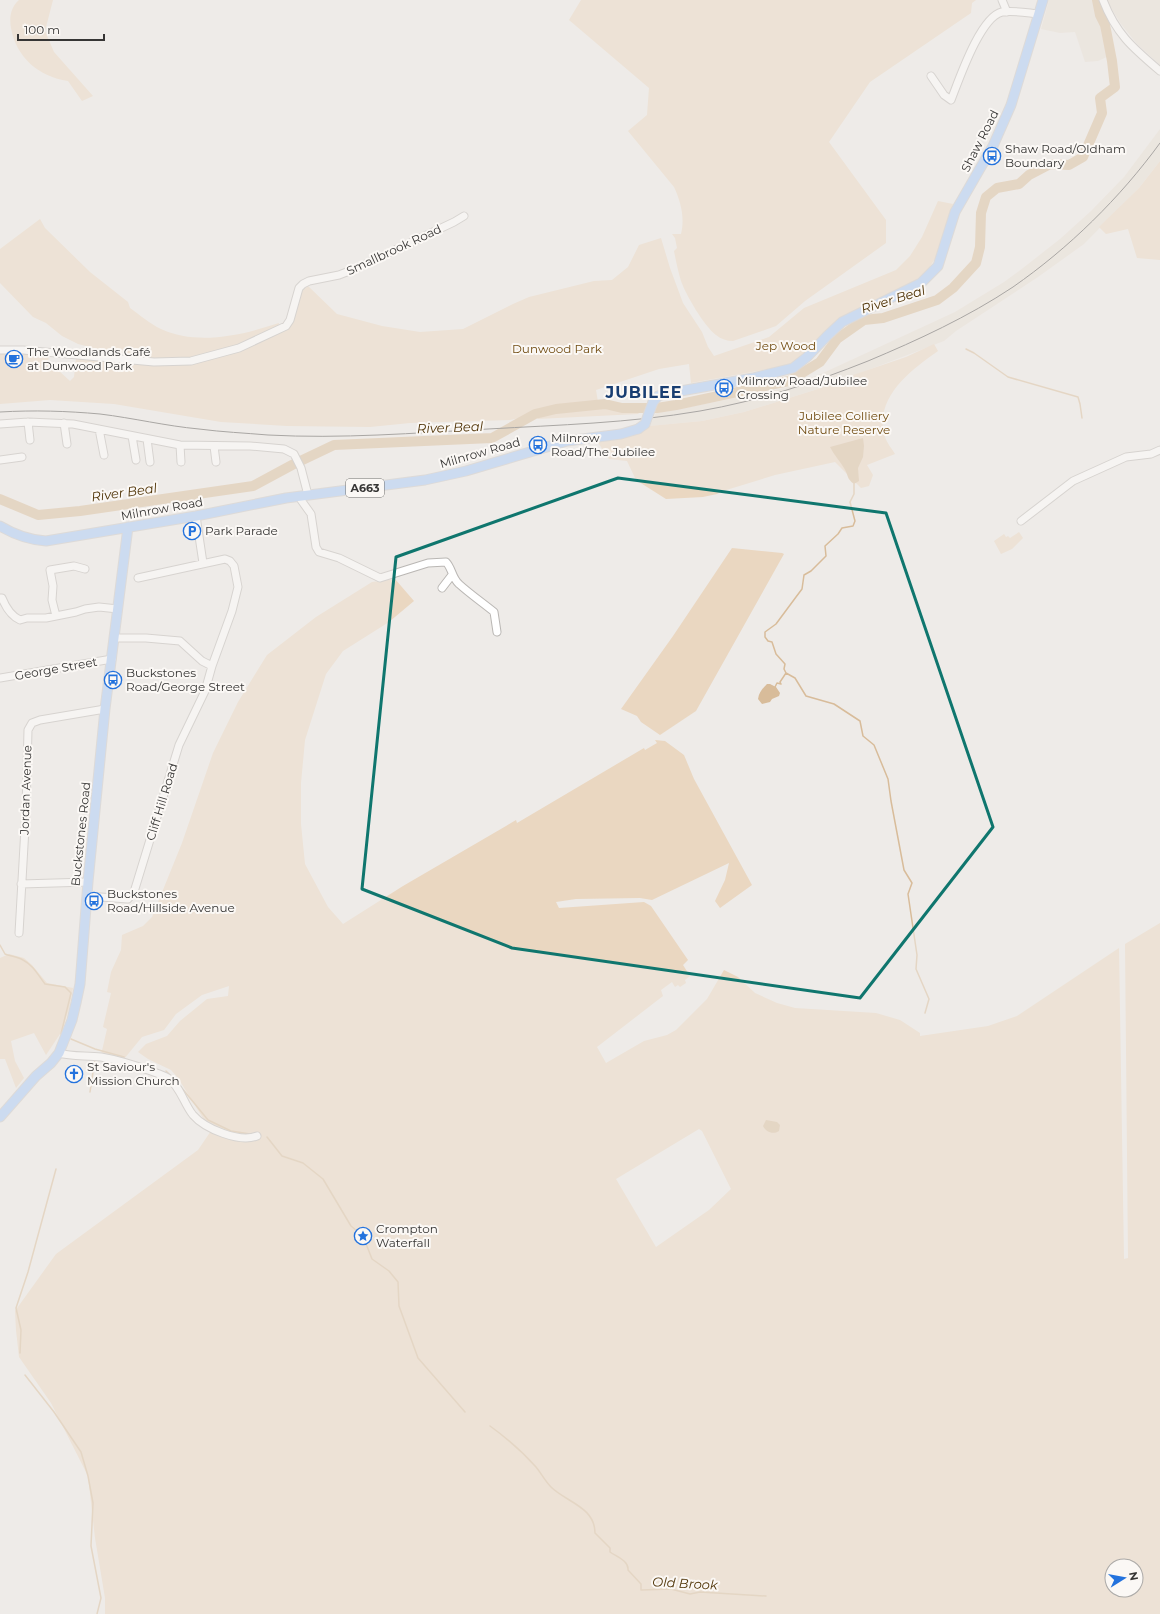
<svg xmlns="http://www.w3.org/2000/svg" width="1160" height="1614" viewBox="0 0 1160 1614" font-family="Montserrat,sans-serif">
<rect width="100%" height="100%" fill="#eeebe8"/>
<path fill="#e7dfd6" d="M1049,0H1096L1097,8L1107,40L1109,56L1098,61L1085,62L1075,32L1060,33L1041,29Z
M1106,0H1160V65L1137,44L1121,24Z
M1160,129V161L1139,188L1084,244L1038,277L956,331L944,341L821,388L744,412L702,421L650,426L657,410L679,409L785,388L823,373L955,312L1004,282L1023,268L1060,239L1091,211L1124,177Z"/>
<path fill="#ead7c1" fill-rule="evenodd" d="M19,0H53L45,31L54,52L93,96L82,101L68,81C39,77 16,57 11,28C9,17 11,7 19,0Z
M581,0H976L972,3L971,13L870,82L829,142L886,220V243L805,301L776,326L733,341C727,341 721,339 716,335C704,326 686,295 681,281C678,271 676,261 674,251L677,248L675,238L672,234H681C685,218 681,202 674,187L628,131L647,115L649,88L569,20Z
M1160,161V260L1137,258L1128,229L1106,234L1099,227L1139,188Z
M938,201L953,204L936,257L929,268L914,282L844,316L834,324L795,364L691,383L689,364L659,369L596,390L598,402L549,407L520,418L510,420L410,423L370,427L287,426L221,422L114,404L50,400L0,404V353L49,355L47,369L58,370L70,381L74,377L76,359L81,358L192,363C226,357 256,343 287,328L302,291L308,286L337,314L382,326L420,332L463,329L513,304L529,297L594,281L612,280L628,267L639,245L661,238L670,268L683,303L702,332L708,347L714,356L769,337L804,308L896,270L910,256L922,237Z
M40,219L45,228L90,272L128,302L130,308C140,315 150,324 161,329C198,346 242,335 279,323L278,328C236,348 195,365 147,358L146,354L109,352L78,344L62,336L46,323L33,317L0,283V249Z
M934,344L938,351C911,370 873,398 885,437C887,443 892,449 895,454L867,465L873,475L869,486L861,488L835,462L775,475L723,491L717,494L703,497L666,499L636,480L627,461L609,459L597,441L625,438L640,433L649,426L702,421L744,412L821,388L853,375L906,357Z
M606,407L619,411L640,412L638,414L537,419L552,411Z
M1019,532L1023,538L1012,549L1001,554L994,541L1004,534L1006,537L1008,536L1010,538Z
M732,548L782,553L784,554L696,711L660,735L641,722L637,716L621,709L673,636Z
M395,579L414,601L389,622L343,651L326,674L305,740L301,783V824L305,864L328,907L343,924L403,886L506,826L516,820L517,823L644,748L645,750L657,743L655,740L665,741L684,755L694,779L752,885L720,908L715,901L725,880L729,863L652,900L640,898L576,899L556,902L559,908L644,902L651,906L688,960L683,965L690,976L685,980L686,983L680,987L678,985L675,987L672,982L661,990L663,996L597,1047L606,1063L644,1041L667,1035L676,1030L707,999L724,970L738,977L755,993L777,1003L795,1008L876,1013L900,1020L920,1033V1036L988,1026L1017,1016L1119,948L1124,1259L1128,1258L1125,944L1160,923V1614H105V1598L95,1538L88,1476L51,1403L19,1357L16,1330L15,1311L56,1254L198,1150L211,1131L178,1078L171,1070L148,1059L138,1052L146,1044L167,1036L180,1021L207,999L228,996L229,986L202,995L176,1014L164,1030L142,1037L124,1059L101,1055L107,1029L103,1027L111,993L107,992L111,972L121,950L122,935L143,926L152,917L182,843L213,753L238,702L267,655L316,617L372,582ZM699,1129L702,1131L731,1189L709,1210L656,1247L616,1179ZM1112,1566H1136V1590H1112Z
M9,954L24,958L32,965L47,983L73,988L69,1009L62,1031L46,1055L34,1033L11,1041L15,1061L24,1078L16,1088L5,1059H0V958Z"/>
<path fill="#d8bc9a" d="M863,438L864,446L863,457L858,468L859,481L854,484C846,478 849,476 844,468C840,461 834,455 830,447Z
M767,684H770L776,687L780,693L779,696L772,699L770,702L762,704L758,699C759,692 763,688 767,684Z
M766,1120L777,1122L780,1125L779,1131C773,1135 766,1132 763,1126Z"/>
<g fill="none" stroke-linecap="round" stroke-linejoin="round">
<path stroke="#d8bc9a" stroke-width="1.5" d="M966,349L974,353L1008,377L1078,397L1080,404L1082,418
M854,484V494L850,502L855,521L853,526L842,528L838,534L825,546L826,556L811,571L804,575L802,589L796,597L776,624L765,632V637L768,641L772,642L776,654L785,664L784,669L786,673L795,678L806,696L834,704L860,721L863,736L874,745L888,779L891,801L904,870L912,883L908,894L917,955L916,969L929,999L925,1013
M775,687L777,683L781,684L780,682L786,673
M0,945L5,954C10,956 18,957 23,960C33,965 38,975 45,984L65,987L71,993L61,1034
M71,1039L95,1049L124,1057
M166,1071L173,1078
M176,1081L208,1120L231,1131L250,1134
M90,1092L95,1059
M267,1137L282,1156L303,1163L323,1179L351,1226L363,1236L372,1259L389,1271L398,1282L399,1306L418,1358L465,1412
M20,1353L21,1330L16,1308L28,1272L56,1169
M25,1375L54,1412L81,1452L88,1476L93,1503L91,1546L101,1598L97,1614
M490,1426C508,1439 521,1450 536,1467C541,1473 545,1481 551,1487C566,1502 595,1507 595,1533L610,1548V1552C617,1557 629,1561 628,1570L641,1584V1590L671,1589L690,1594L700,1592L766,1596"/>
<path stroke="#d8bc9a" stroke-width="10" d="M0,499L38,515L80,511L253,486L292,465L334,445L492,438L535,414L556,409L605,404L622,408H657L676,405L789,381L820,362L837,339L864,320L883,318L937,300L953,288L976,263L980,247L981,213L986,197L997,188L1019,184L1029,175L1050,164L1069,165L1083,157L1102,113L1100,98L1115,87L1112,61L1107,35L1105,25L1100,15L1097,0"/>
<defs>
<path id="minor" d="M1002,0L1007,12
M1103,0C1116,34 1133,48 1160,71
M931,76L944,95L951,100C959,80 980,17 1002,12C1013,10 1028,13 1039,14
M0,350H23L154,362L191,361L239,348L286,326L290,320L299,288L303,284L309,281L339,275L357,268L454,222L464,216
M28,422L30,440
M64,423L67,444
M0,424L28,422L73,424L180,445L250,446L284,449L294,454L301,468L308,495
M99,429L104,455
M132,436L136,460
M147,439L150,462
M180,445L181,462
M214,446L216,462
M0,460L22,457
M300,496L301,500L311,514L316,547L319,552L339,558L380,578L428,563L446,562C452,568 452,578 459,584C470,594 483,603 494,612L497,632
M196,516L203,563
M1021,521L1073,481L1126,457L1151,454L1160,450
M442,588L452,575
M0,598H2C6,608 11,616 20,620L27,618H46L76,612L85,609L99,607L118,609
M56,616L52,600L53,586L50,570L74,566L85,569
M115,638H146L180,641L202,661L212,666
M0,678L112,659
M21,884L88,882
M87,896L128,899L134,892L179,745L205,691L212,666L232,611L238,587L234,566L230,561L225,559L138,578
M19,933L26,810L28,730L32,723L40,720L105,709
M59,1053C72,1057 87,1055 101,1057C119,1060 134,1065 151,1071C156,1073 163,1075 168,1078C180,1086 184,1104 193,1115C205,1129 240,1143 257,1136"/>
<path id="major" d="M653,402L658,396L664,394L753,378L793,368L807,357L827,336L842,322L921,283L938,266L955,212L993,146L1011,105L1043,0
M0,526C15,535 29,540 46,541L196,516L286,498L425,480L466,471L567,441L621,434L638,429
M0,1117L36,1076L51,1063L59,1053L72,1020L76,1003L80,984L88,882L105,709L128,527"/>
</defs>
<use href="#minor" stroke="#bab7b4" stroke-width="9"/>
<use href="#major" stroke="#c7c6c6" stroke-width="11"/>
<use href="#minor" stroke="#fff" stroke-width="7"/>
<use href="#major" stroke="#a3c7fb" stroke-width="9"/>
<path stroke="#545351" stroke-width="1" d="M0,412C34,410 67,411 100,414C133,418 166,426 199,429C222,432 245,433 268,435C341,439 415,433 488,429C558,425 630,423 700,411C758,401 813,383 868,361C918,340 968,317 1013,287C1069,248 1120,198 1160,143"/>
<defs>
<path id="major-bridge" d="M638,429L645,424L653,402"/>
</defs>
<use href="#major-bridge" stroke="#c7c6c6" stroke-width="11" stroke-linecap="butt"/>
<use href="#major-bridge" stroke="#a3c7fb" stroke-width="9"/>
</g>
<path d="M0 0H1160V1614H0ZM618,478L886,513L993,827L860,998L512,948L362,889L396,557Z" fill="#eeebe8" fill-opacity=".55" fill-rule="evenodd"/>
<path fill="none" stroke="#0f766e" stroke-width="3" stroke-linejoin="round" d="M618,478L886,513L993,827L860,998L512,948L362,889L396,557Z"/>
<defs>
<symbol id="bus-ring" viewBox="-11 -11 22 22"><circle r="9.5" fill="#fbf8f5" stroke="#2372dd" stroke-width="1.5"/><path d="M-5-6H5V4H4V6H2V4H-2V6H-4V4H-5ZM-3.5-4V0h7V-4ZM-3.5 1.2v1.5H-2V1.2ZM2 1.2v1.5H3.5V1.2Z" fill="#2372dd"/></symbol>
<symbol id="cafe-ring" viewBox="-11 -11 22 22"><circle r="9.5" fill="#fbf8f5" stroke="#2372dd" stroke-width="1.5"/><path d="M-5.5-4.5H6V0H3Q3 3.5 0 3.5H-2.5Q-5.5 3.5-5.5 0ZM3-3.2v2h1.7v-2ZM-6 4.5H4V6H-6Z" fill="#2372dd"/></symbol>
<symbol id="parking-ring" viewBox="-11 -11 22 22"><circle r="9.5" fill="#fbf8f5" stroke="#2372dd" stroke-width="1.5"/><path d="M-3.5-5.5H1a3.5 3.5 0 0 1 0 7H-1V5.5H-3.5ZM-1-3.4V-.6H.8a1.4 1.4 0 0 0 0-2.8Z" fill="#2372dd"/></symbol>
<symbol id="church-ring" viewBox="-11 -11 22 22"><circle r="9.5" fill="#fbf8f5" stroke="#2372dd" stroke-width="1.5"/><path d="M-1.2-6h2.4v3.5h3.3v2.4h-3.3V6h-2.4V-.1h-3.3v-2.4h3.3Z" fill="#2372dd"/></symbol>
<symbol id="sight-ring" viewBox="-11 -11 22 22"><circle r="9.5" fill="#fbf8f5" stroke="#2372dd" stroke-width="1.5"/><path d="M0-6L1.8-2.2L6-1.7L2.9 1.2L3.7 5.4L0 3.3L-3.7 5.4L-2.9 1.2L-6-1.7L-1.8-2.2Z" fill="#2372dd"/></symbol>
</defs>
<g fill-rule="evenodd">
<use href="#bus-ring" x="982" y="146" width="20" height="20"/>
<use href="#cafe-ring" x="4" y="349" width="20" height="20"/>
<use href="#bus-ring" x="714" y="378" width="20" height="20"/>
<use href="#bus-ring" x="528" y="435" width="20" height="20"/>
<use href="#parking-ring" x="182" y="521" width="20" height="20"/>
<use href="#bus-ring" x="103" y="670" width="20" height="20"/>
<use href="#bus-ring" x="84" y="891" width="20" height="20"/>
<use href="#church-ring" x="64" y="1064" width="20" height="20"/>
<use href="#sight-ring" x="353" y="1226" width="20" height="20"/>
</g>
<g text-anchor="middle" stroke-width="4" stroke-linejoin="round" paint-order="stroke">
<rect fill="#fbf8f5" stroke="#71706e" stroke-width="1" x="346" y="479" width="38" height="18" rx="3"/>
<g font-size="11" font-weight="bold" fill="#363534">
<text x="365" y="492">A663</text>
</g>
<g font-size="12" fill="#363534" stroke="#fbf8f5">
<text transform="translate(980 141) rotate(-63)" y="4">Shaw Road</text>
<text transform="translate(394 250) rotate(-25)" y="4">Smallbrook Road</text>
<text transform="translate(480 453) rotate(-16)" y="4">Milnrow Road</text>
<text transform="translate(162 509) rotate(-10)" y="4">Milnrow Road</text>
<text transform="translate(56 669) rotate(-10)" y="4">George Street</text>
<text transform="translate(26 790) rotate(-88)" y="4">Jordan Avenue</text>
<text transform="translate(162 802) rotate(-73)" y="4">Cliff Hill Road</text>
<text transform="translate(81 834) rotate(-84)" y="4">Buckstones Road</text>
</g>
<g font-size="12" fill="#363534" stroke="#fbf8f5" text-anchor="start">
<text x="1005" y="153">Shaw Road/Oldham<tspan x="1005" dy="14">Boundary</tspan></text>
<text x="27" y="356">The Woodlands Café<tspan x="27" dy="14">at Dunwood Park</tspan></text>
<text x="737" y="385">Milnrow Road/Jubilee<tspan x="737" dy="14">Crossing</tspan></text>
<text x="551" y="442">Milnrow<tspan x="551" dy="14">Road/The Jubilee</tspan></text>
<text x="205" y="535">Park Parade</text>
<text x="126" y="677">Buckstones<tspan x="126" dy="14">Road/George Street</tspan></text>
<text x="107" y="898">Buckstones<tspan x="107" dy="14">Road/Hillside Avenue</tspan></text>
<text x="87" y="1071">St Saviour's<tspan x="87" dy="14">Mission Church</tspan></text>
<text x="376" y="1233">Crompton<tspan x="376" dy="14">Waterfall</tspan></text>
</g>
<g font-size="12" fill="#724d13" stroke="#fbf8f5">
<text x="786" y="350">Jep Wood</text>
<text x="557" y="353">Dunwood Park</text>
<text x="844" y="420">Jubilee Colliery<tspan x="844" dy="14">Nature Reserve</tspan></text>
</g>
<g font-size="13" font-style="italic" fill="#4f3306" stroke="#fbf8f5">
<text transform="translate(893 299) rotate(-17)" y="5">River Beal</text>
<text transform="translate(450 427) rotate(-2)" y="5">River Beal</text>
<text transform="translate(124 492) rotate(-8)" y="5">River Beal</text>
<text transform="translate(685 1583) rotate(3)" y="5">Old Brook</text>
</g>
<g font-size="16" font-weight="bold" letter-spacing="1" fill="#183d71" stroke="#fbf8f5">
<text x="644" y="398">JUBILEE</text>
</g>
</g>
<g transform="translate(1124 1578) rotate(79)"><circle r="19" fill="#fbf8f5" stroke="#acaaa8"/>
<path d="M0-3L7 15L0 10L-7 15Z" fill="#2372dd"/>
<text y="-6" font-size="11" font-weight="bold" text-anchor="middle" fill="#363534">N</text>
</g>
<path d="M18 34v6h86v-6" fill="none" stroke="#363534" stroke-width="2"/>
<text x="24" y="34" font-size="12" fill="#363534" stroke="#fbf8f5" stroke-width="3" paint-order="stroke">100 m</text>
</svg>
